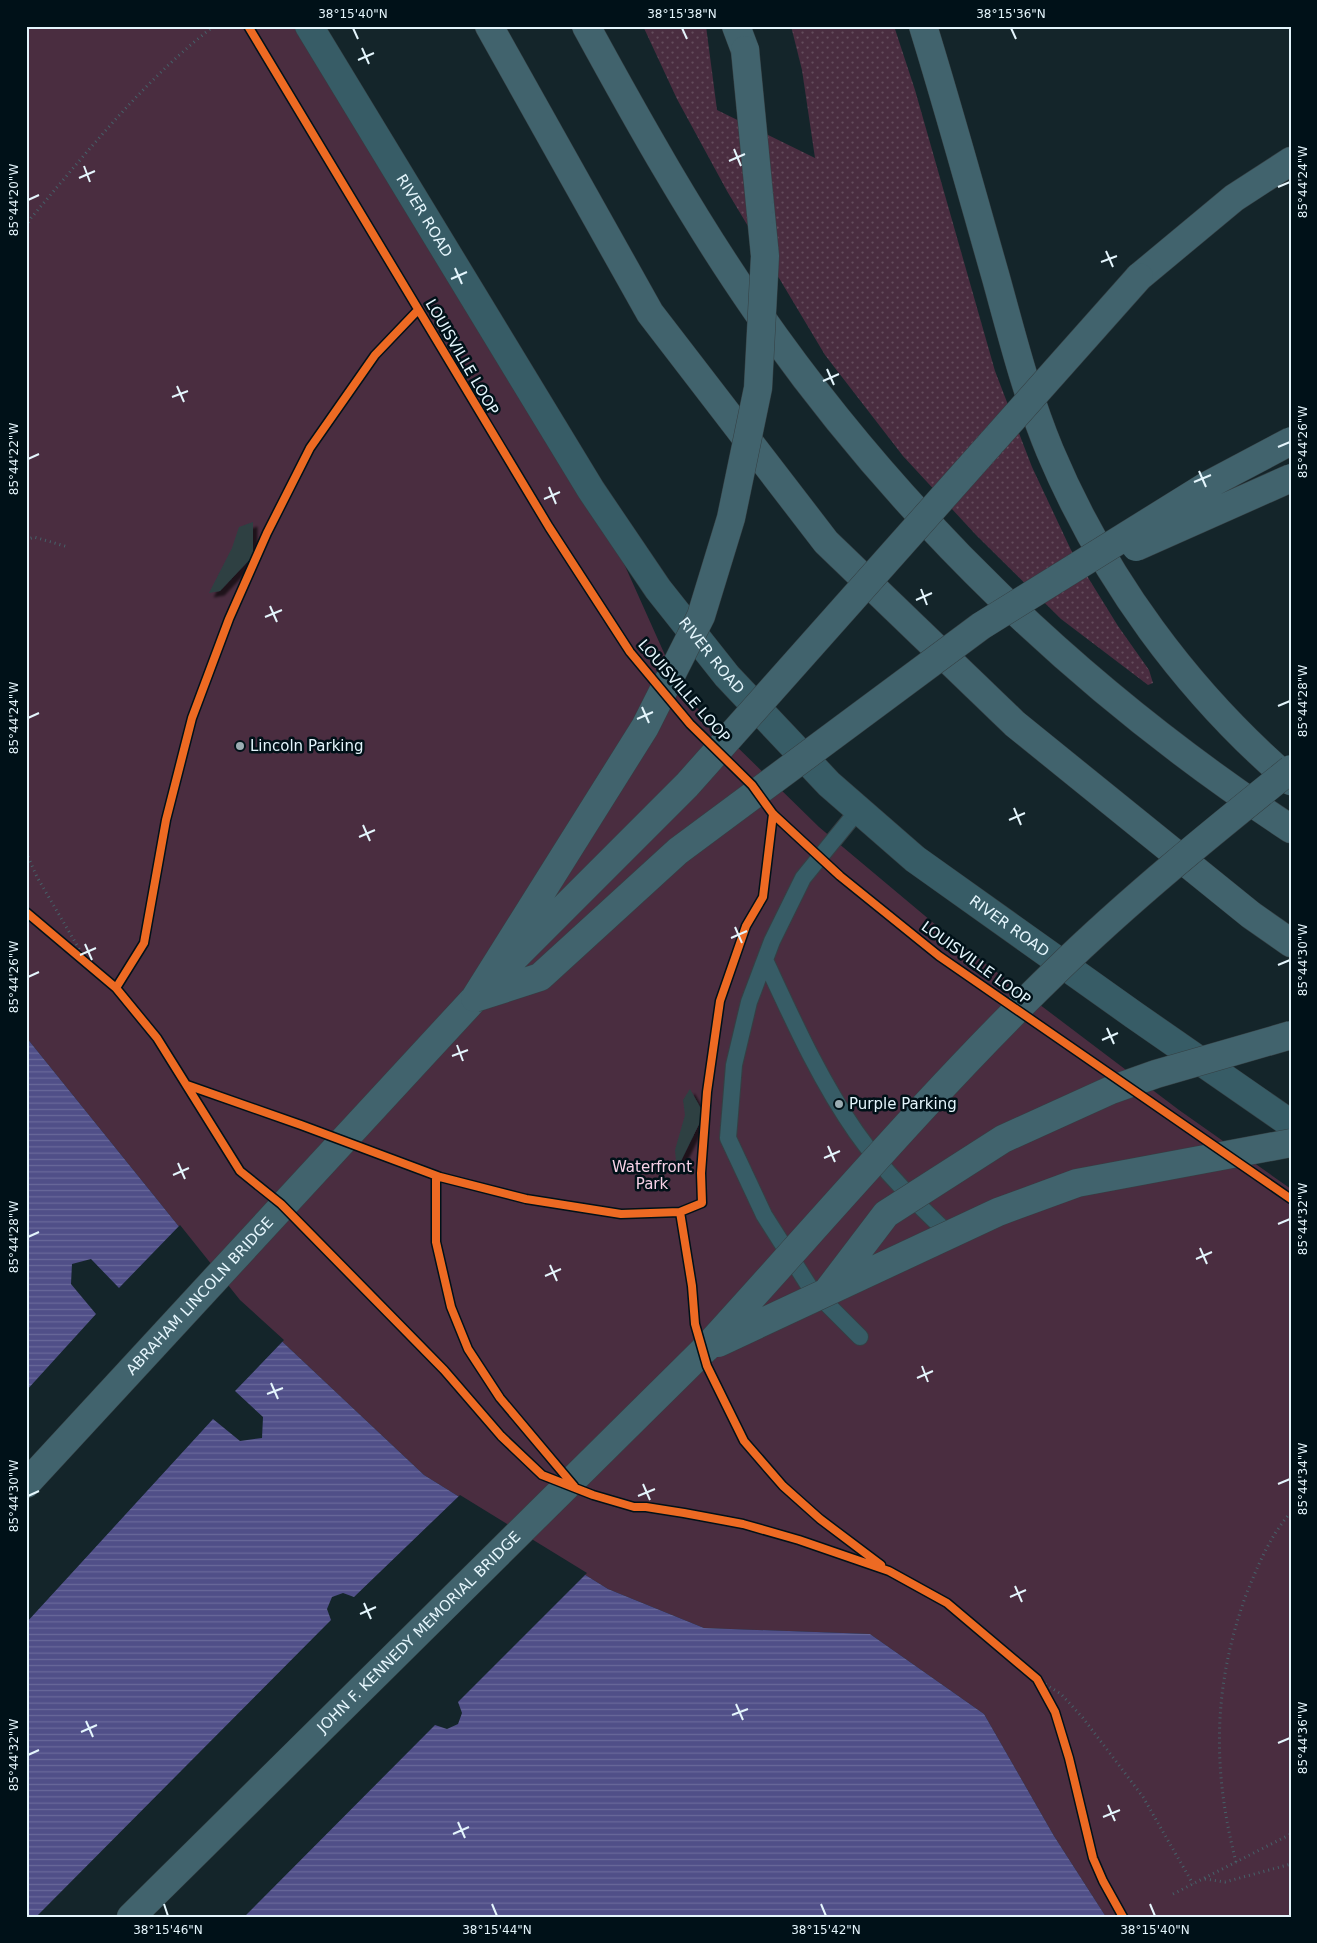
<svg xmlns="http://www.w3.org/2000/svg" width="1317" height="1943" viewBox="0 0 1317 1943" font-family="'DejaVu Sans',sans-serif">
<defs>
<pattern id="grass-dots" width="8" height="8" patternUnits="userSpaceOnUse" patternTransform="scale(1.25)"><rect width="8" height="8" fill="#4a2d40"/><path d="M2 2h.1M6 6h.1" fill="none" stroke="#644c5c" stroke-width="1.8" stroke-linecap="round"/></pattern>
<pattern id="water-rules" width="6" height="5" patternUnits="userSpaceOnUse" patternTransform="scale(1.25)"><rect width="6" height="5" fill="#504f88"/><path d="M0 2.5h6" fill="none" stroke="#69699a"/></pattern>
<filter id="shadow"><feDropShadow dx="4.5" dy="4.5" stdDeviation="1" flood-color="#0009"/></filter>
</defs>
<rect width="100%" height="100%" fill="#14252a"/>
<path fill="url(#grass-dots)" d="M643,26H706L717,110L815,158L802,70L791,26H894L915,90L995,371L1032,467L1071,550L1118,626L1149,670L1153,683L1148,685L1061,619L976,535L903,456L825,355L727,191L677,99Z"/>
<path fill="#4a2d40" d="M26,26H307L591,490L682,693L819,827L949,936L1179,1110L1291,1189V1917H1106L1054,1836L984,1714L870,1634L704,1628L608,1589L424,1475L239,1301L26,1037Z"/>
<path fill="url(#water-rules)" d="M26,1037L239,1301L424,1475L608,1589L704,1628L870,1634L984,1714L1054,1836L1106,1917H26Z"/>
<path fill="#14252a" d="M180,1225L240,1300L284,1340L235,1391L263,1417L262,1438L240,1441L213,1419L26,1623V1391L96,1314L71,1284L72,1264L91,1259L119,1288Z
M460,1495L587,1573L458,1702L462,1713L458,1724L447,1729L435,1725L244,1917H36L331,1620L327,1609L332,1597L343,1593L354,1597Z"/>
<path fill="#2d4043" filter="url(#shadow)" d="M253,522V556L220,591L209,593L232,548L239,527Z
M690,1089L704,1114L680,1163L676,1161L675,1150L685,1115L683,1100Z"/>
<g fill="none" stroke-linecap="round" stroke-linejoin="round">
<defs>
<path id="service" d="M859,809L803,878L772,941L749,1002L734,1065L728,1138L764,1215L809,1286L860,1337
M765,960C792,1018 819,1079 856,1132C884,1172 919,1206 954,1239"/>
<g id="tertiary">
<path id="s1" d="M309,26L591,490L658,589L727,676L829,784L915,859L1134,1015L1291,1124"/>
</g>
<g id="motorway">
<path d="M489,26L650,313L826,542L1015,724L1251,915L1291,943"/>
<path d="M586,26C639,123 693,219 756,310C899,516 1082,692 1291,829"/>
<path d="M736,26L745,50"/>
<path d="M923,26C949,110 972,194 996,278C1012,336 1027,396 1050,451C1103,577 1187,692 1291,781"/>
<path d="M1139,277L1234,198L1291,161"/>
<path id="s2" d="M26,1484L475,998"/>
<path id="s3" d="M131,1917L707,1347"/>
</g>
</defs>
<use href="#service" stroke="#354044" stroke-width="18"/>
<use href="#tertiary" stroke="#354044" stroke-width="29"/>
<use href="#motorway" stroke="#354044" stroke-width="29"/>
<path stroke="#466169" stroke-width="3" stroke-dasharray="1 4" stroke-linecap="butt" d="M26,227L31,218C88,151 144,80 214,26
M26,540L34,537L68,547
M26,852L37,877L88,964
M1037,1679L1061,1694L1083,1718L1115,1760L1143,1797L1193,1884
M1236,1862C1212,1769 1213,1686 1246,1595C1258,1565 1270,1536 1291,1512
M1205,1879L1225,1882L1291,1864
M1173,1894L1291,1834"/>
<use href="#service" stroke="#375c66" stroke-width="16"/>
<use href="#tertiary" stroke="#375c66" stroke-width="28"/>
<use href="#motorway" stroke="#41636d" stroke-width="28"/>
<defs>
<path id="motorway-bridge" d="M1136,547L1291,478
M510,962L687,785L1139,277
M475,998L645,727L701,616L731,518L758,388L765,256L745,50
M475,998L540,977L678,851L981,626L1208,485L1291,441
M829,1289L886,1214L1003,1139L1111,1090L1156,1074L1291,1035
M718,1343L998,1212L1077,1183L1291,1143
M707,1347C822,1221 933,1090 1056,971C1130,899 1210,834 1291,769"/>
</defs>
<use href="#motorway-bridge" stroke="#354044" stroke-width="29" stroke-linecap="butt"/>
<use href="#motorway-bridge" stroke="#41636d" stroke-width="28"/>
<defs>
<path id="cycleway" d="M248,26L549,527L630,652L690,724L752,785L773,814L840,876L939,956L1291,1199
M26,912L116,988L157,1038L240,1171L281,1204L444,1370L501,1436L542,1475L593,1495L634,1507H646L684,1513L743,1524L799,1540L889,1571L947,1603L1037,1679L1055,1712L1069,1758L1093,1858L1103,1881L1123,1917
M116,988L144,943L166,820L192,718L229,619L267,533L310,448L375,355L418,310
M187,1085L301,1125L440,1177L526,1199L621,1214L680,1212L702,1203L701,1173L707,1092L720,1001L746,926L763,897L773,814
M436,1176V1242L451,1307L468,1349L500,1398L574,1486
M680,1212L692,1286L695,1324L707,1366L744,1441L783,1486L820,1519L881,1565"/>
</defs>
<use href="#cycleway" stroke="#001118" stroke-width="11"/>
<use href="#cycleway" stroke="#ed6a23" stroke-width="8"/>
</g>
<path fill="none" stroke="#e4f5fc" stroke-width="2" d="M353,28L358,39M682,28L687,39M1011,28L1016,39M362,48L369,64M358,60L374,53M734,149L741,166M729,161L745,154M84,166L90,182M79,178L95,171M1278,187L1290,182M28,200L39,195M1106,251L1113,267M1101,262L1117,256M455,268L462,284M451,279L467,272M827,369L834,385M823,381L839,374M177,386L184,402M172,397L188,391M1278,447L1290,442M28,459L39,454M1199,471L1206,487M1194,482L1211,475M549,487L556,504M544,499L560,492M921,589L927,605M916,600L932,593M270,606L277,622M265,617L282,610M1278,706L1290,701M642,707L649,723M28,718L39,713M637,719L653,712M1014,808L1021,825M1009,820L1025,813M363,825L370,841M359,837L375,830M735,927L742,943M731,938L747,931M85,944L92,960M80,955L96,948M1278,965L1290,960M28,977L39,972M1107,1028L1114,1044M1102,1040L1118,1033M457,1045L463,1061M452,1056L468,1050M828,1146L835,1162M824,1158L840,1151M178,1163L185,1179M173,1175L189,1168M1278,1224L1290,1219M28,1237L39,1232M1200,1248L1207,1264M1196,1259L1212,1252M550,1265L557,1281M545,1276L561,1269M922,1366L928,1382M917,1378L933,1371M271,1383L278,1399M267,1394L283,1388M643,1484L650,1500M1278,1484L1290,1479M28,1496L39,1491M638,1496L655,1489M1015,1586L1022,1602M1010,1597L1026,1590M364,1603L371,1619M360,1614L376,1607M736,1704L743,1720M732,1715L748,1709M86,1721L93,1737M81,1732L97,1725M1278,1743L1290,1738M28,1755L39,1750M1108,1805L1115,1821M1103,1817L1120,1810M458,1822L465,1838M453,1834L469,1827M164,1904L168,1916M492,1904L497,1916M821,1904L826,1916M1150,1904L1155,1916"/>
<g fill="#9bacb2" stroke="#001118" stroke-width="2">
<circle cx="240" cy="746" r="5"/>
<circle cx="839" cy="1104" r="5"/>
</g>
<g text-anchor="middle" stroke-width="5" stroke-linejoin="round" paint-order="stroke">
<g font-size="15" fill="#e4f5fc" stroke="#001118">
<text dy="5" stroke="none"><textPath href="#s1" startOffset="222">RIVER ROAD</textPath></text>
<text transform="translate(462 357) rotate(60)" y="5">LOUISVILLE LOOP</text>
<text dy="5" stroke="none"><textPath href="#s1" startOffset="748">RIVER ROAD</textPath></text>
<text transform="translate(684 691) rotate(49)" y="5">LOUISVILLE LOOP</text>
<text dy="5" stroke="none"><textPath href="#s1" startOffset="1152">RIVER ROAD</textPath></text>
<text transform="translate(976 963) rotate(36)" y="5">LOUISVILLE LOOP</text>
<text dy="5" stroke="none"><textPath href="#s2" startOffset="256">ABRAHAM LINCOLN BRIDGE</textPath></text>
<text dy="5" stroke="none"><textPath href="#s3" startOffset="405">JOHN F. KENNEDY MEMORIAL BRIDGE</textPath></text>
</g>
<g font-size="15" fill="#e4f5fc" stroke="#001118" text-anchor="start">
<text x="250" y="751">Lincoln Parking</text>
<text x="849" y="1109">Purple Parking</text>
</g>
<g font-size="15" fill="#f7d1e6" stroke="#001118">
<text x="652" y="1172">Waterfront<tspan x="652" dy="17">Park</tspan></text>
</g>
</g>
<rect width="1317" height="1943" fill="none" stroke="#001118" stroke-width="55"/>
<rect x="28" y="28" width="1262" height="1888" fill="none" stroke="#e4f5fc" stroke-width="2"/>
<g font-size="12" text-anchor="middle" fill="#e4f5fc">
<text x="353" y="18">38°15'40"N</text>
<text x="682" y="18">38°15'38"N</text>
<text x="1011" y="18">38°15'36"N</text>
<text transform="translate(1303 182) rotate(-90)" y="4">85°44'24"W</text>
<text transform="translate(14 200) rotate(-90)" y="4">85°44'20"W</text>
<text transform="translate(1303 442) rotate(-90)" y="4">85°44'26"W</text>
<text transform="translate(14 459) rotate(-90)" y="4">85°44'22"W</text>
<text transform="translate(1303 701) rotate(-90)" y="4">85°44'28"W</text>
<text transform="translate(14 718) rotate(-90)" y="4">85°44'24"W</text>
<text transform="translate(1303 960) rotate(-90)" y="4">85°44'30"W</text>
<text transform="translate(14 977) rotate(-90)" y="4">85°44'26"W</text>
<text transform="translate(1303 1219) rotate(-90)" y="4">85°44'32"W</text>
<text transform="translate(14 1237) rotate(-90)" y="4">85°44'28"W</text>
<text transform="translate(1303 1479) rotate(-90)" y="4">85°44'34"W</text>
<text transform="translate(14 1496) rotate(-90)" y="4">85°44'30"W</text>
<text transform="translate(1303 1738) rotate(-90)" y="4">85°44'36"W</text>
<text transform="translate(14 1755) rotate(-90)" y="4">85°44'32"W</text>
<text x="168" y="1934">38°15'46"N</text>
<text x="497" y="1934">38°15'44"N</text>
<text x="826" y="1934">38°15'42"N</text>
<text x="1155" y="1934">38°15'40"N</text>
</g>
</svg>
